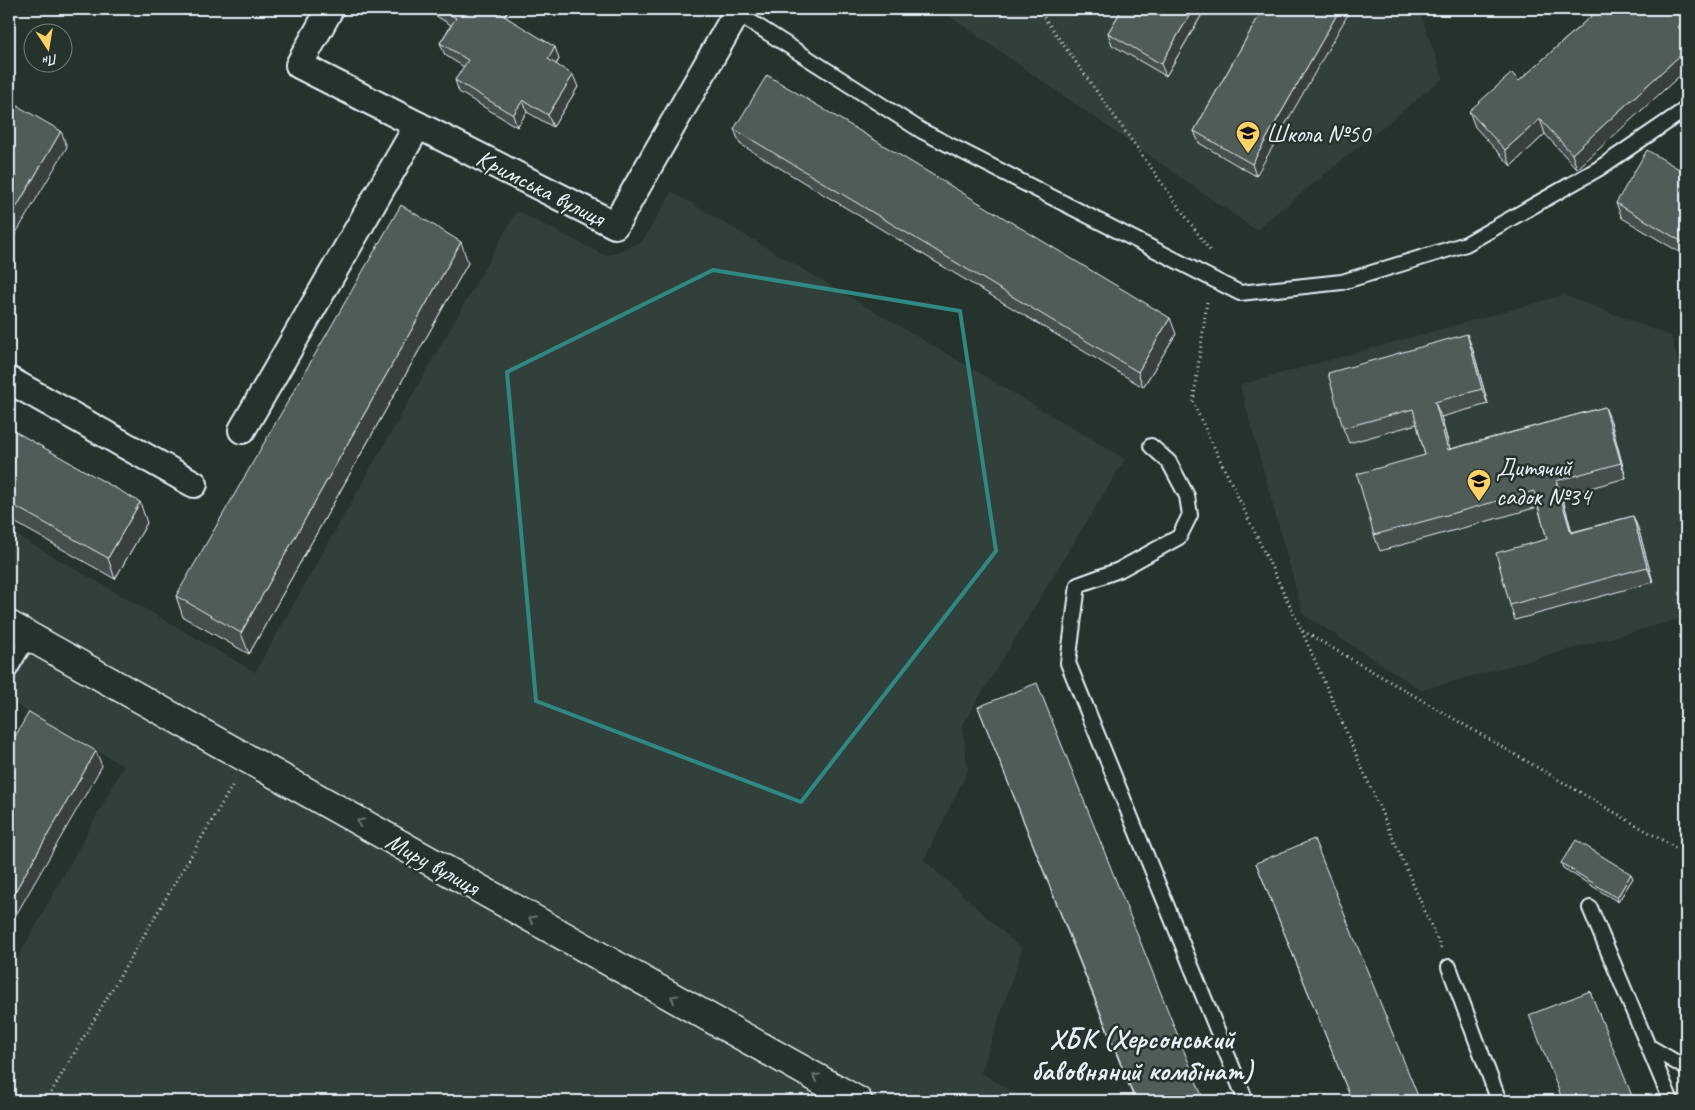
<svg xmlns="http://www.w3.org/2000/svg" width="1695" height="1110" viewBox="0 0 1695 1110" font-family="Caveat,sans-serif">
<rect width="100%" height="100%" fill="#26332d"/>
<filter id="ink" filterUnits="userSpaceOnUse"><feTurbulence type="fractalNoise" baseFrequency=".02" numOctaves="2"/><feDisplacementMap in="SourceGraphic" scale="10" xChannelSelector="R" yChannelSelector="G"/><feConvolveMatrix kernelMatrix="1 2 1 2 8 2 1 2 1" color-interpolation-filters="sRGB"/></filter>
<g filter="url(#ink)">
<path fill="#333f3a" d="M939,9H1419L1443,78L1256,230Z
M672,192L1125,459L962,725L968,770L924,860L1022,949L981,1073L1029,1101H9V974L124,766L9,701V531L255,672L517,211L606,256L642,242Z
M1564,295L1671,336L1686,390V617L1422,690L1303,614L1240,385Z"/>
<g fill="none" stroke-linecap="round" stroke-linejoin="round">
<defs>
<path id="service" d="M737,13L922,131L1240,293L1342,282L1466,244L1598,169L1686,109
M1151,446L1169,462L1187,496L1190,515L1179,537L1119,570L1078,585L1068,663L1246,1101
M9,671L29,637
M1590,908L1648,1046
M1449,967L1499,1101
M1671,1101L1648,1046L1686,1068"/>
<path id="minor" d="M330,9L299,65L615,225L739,9
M9,380L194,484
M242,430L418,125"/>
<path id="tertiary" d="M9,625L858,1101"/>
</defs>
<use href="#service" stroke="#e8f1f8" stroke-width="18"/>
<use href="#minor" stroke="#e8f1f8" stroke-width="30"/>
<use href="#tertiary" stroke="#e8f1f8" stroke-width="31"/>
<path stroke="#e8f1f8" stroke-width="3" stroke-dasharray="1 4" stroke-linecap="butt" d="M1038,9L1211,252
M1207,302L1193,403L1302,631L1441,948
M1303,631L1686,854
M46,1101L234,783"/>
<use href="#service" stroke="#26332d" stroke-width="14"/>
<use href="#minor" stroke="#26332d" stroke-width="26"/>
<use href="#tertiary" stroke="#26332d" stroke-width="28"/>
</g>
<path fill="#454f4d" stroke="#e8f1f8" d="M432,9H509L505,16L559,59L556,65L578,87L553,127L527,112L517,127L459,92L455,80L464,67L445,55L440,43L451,25L433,14Z
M1122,9H1205L1166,76L1112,45L1108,33Z
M1263,9L1256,176L1199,143L1194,131Z
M1599,9L1577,169L1545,134L1511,166L1475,127L1469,111L1519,81Z
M734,129L1176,334L1143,387L740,144Z
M1686,173V256L1622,218L1616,203Z
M468,263L249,654L183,617L176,596Z
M1473,350L1488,404L1441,417L1450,449L1605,407L1611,422L1626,478L1562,496L1572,532L1633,516L1639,531L1653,582L1515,620L1510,605L1547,539L1538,507L1380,551L1374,535L1425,455L1417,424L1349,443L1343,428Z
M9,428L147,523L115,579L9,519Z
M978,707L1204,1101H1135Z
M1256,863L1420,1101H1352Z
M1561,863L1633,878L1618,902L1563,868Z"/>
<path fill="#38403e" stroke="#e8f1f8" d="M497,9H509L500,22L496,11Z
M1193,9H1205L1166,76L1161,64Z
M1340,9H1351L1256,176L1252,164Z
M1686,19V40L1678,27Z
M555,47L559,59L552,71L548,59Z
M1686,50V70L1577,169L1572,154Z
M573,75L578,87L553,127L548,115Z
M523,100L527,112L517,127L513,115Z
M1540,119L1545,134L1511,166L1505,150Z
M61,131L67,147L9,245V220Z
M461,242L468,263L249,654L241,633Z
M1170,318L1176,334L1143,387L1138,372Z
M1467,334L1473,350L1488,404L1482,389Z
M1435,402L1441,417L1454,465L1448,450Z
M1605,407L1611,422L1626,478L1621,463Z
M1556,481L1562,496L1576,548L1571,533Z
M140,502L147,523L115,579L108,558Z
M1633,516L1639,531L1653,582L1647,567Z
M96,751L102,766L9,927V902Z
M1631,874L1633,878L1618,902L1617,898Z"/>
<path fill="#505c59" stroke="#e8f1f8" d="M440,9H497L496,11L555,47L548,59L573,75L548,115L523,100L513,115L455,80L468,60L440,43L456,18Z
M1122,9H1193L1161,64L1108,33Z
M1263,9H1294L1298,11L1300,9H1340L1252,164L1194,131Z
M1599,9H1686V19L1678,27L1686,35V50L1572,154L1540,119L1505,150L1469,111L1512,73L1519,81Z
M767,75L1170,318L1138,372L734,129Z
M9,101L61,131L9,220Z
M1647,150L1686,173V244L1616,203Z
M401,205L461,242L241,633L176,596Z
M1467,334L1482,389L1435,402L1448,450L1605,407L1621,463L1556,481L1571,533L1633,516L1647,567L1510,605L1496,553L1547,539L1534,491L1374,535L1357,474L1425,455L1413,409L1343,428L1328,373Z
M9,428L140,502L108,558L9,503Z
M1037,683L1204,1101H1136L978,707Z
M29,712L96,751L9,902V747Z
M1314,839L1420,1101H1352L1256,863Z
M1576,840L1631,874L1617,898L1561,863Z
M1590,991L1634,1101H1563L1529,1015Z"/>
<defs><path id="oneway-chevron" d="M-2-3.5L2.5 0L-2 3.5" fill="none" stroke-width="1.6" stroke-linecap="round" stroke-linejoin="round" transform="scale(1.25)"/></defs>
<g stroke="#6a7674">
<use href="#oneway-chevron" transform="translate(360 822) rotate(-151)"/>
<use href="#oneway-chevron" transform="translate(532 919) rotate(-151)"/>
<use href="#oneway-chevron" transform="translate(674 998) rotate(-151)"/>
<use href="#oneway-chevron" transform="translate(816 1077) rotate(-151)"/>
</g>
</g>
<path fill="none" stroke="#308883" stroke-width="4" stroke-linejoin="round" d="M713,270L960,311L996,551L801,802L536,701L507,372Z"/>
<defs>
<symbol id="school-pin" viewBox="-11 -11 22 30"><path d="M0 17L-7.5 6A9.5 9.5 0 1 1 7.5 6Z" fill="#ffd166" stroke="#26332d"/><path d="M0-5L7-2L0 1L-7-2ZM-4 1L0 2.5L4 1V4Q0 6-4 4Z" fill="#111"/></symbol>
</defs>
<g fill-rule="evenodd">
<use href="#school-pin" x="1234" y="119" width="28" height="38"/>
<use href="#school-pin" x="1465" y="467" width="28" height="38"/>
</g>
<g text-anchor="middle" stroke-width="5" stroke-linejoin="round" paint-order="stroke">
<g font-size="25" fill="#e8f1f8" stroke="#26332d" text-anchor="start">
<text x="1266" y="142">Школа №50</text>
<text x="1496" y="476">Дитячий<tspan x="1496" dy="29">садок №34</tspan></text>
</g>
<g font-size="25" fill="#e8f1f8" stroke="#26332d">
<text transform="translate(541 187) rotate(27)" y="9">Кримська вулиця</text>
<text transform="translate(433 863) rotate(29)" y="9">Миру вулиця</text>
</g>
<g font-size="28" font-weight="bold" fill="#e8f1f8" stroke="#26332d">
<text x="1142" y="1048">ХБК (Херсонський<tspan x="1142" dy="32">бавовняний комбінат)</tspan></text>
</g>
</g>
<rect width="1695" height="1110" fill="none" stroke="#26332d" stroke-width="30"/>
<rect x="15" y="15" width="1665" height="1080" fill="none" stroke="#e8f1f8" stroke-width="2" filter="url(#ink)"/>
<g transform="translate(48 48) rotate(168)"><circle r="24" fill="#26332d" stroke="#747f7e"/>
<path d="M0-4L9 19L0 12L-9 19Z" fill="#ffd166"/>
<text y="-8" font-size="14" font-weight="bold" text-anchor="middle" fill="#e8f1f8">Пн</text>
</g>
</svg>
